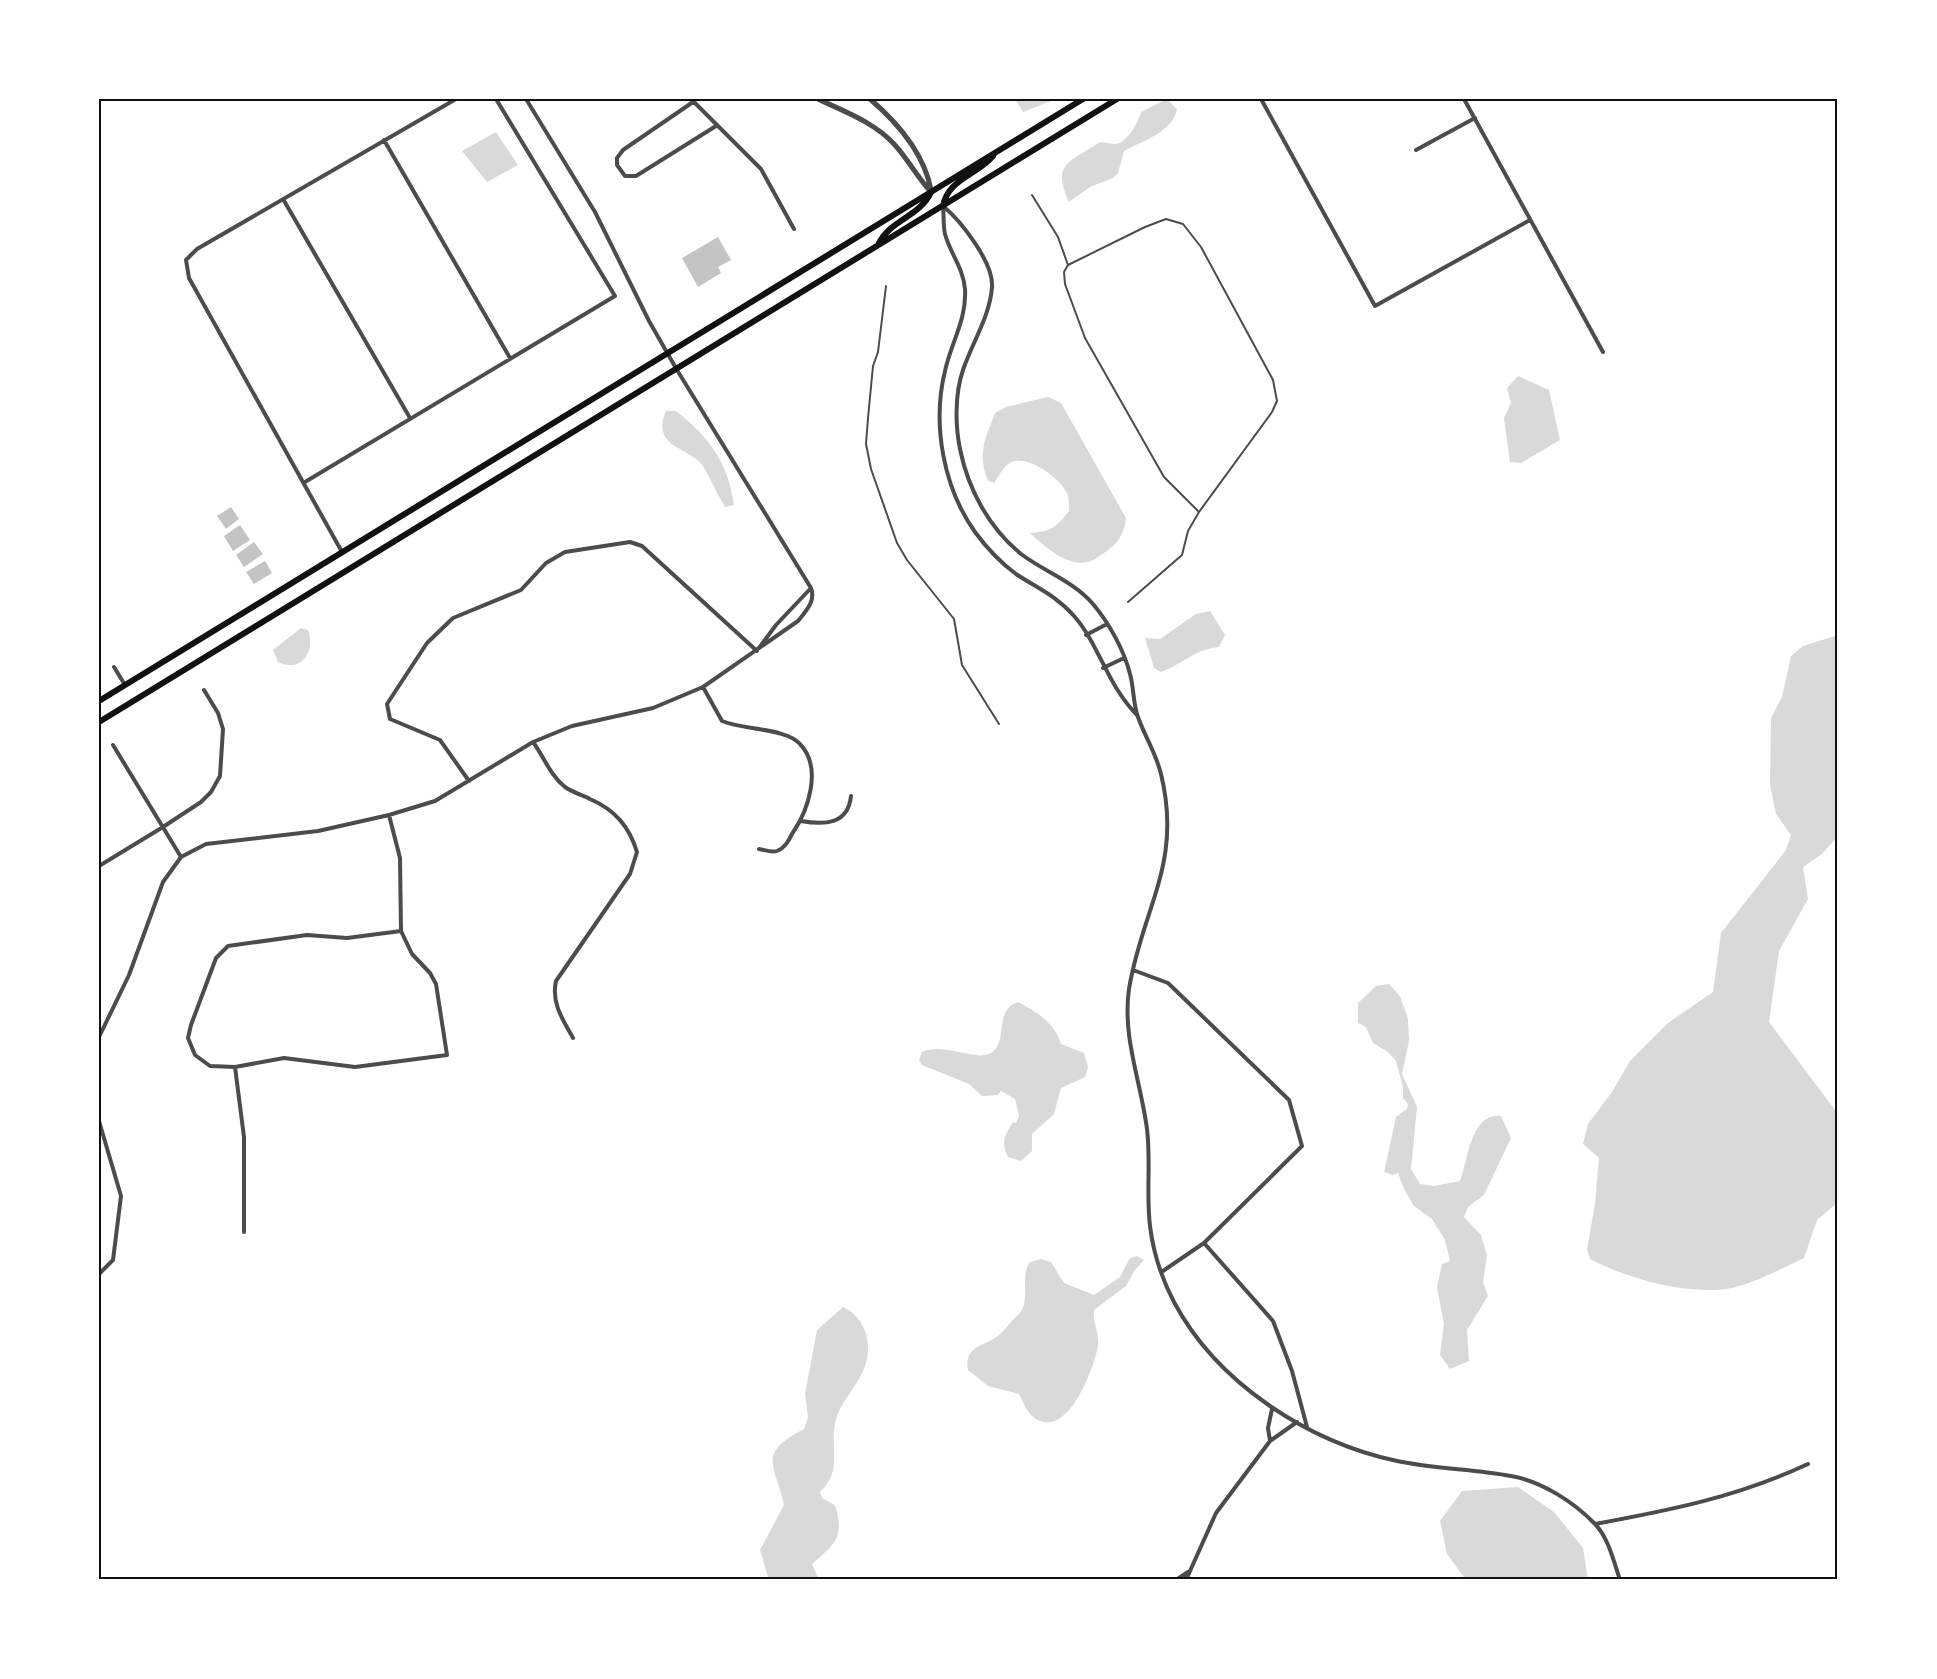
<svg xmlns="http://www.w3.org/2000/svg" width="1937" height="1679" viewBox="0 0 1937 1679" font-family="Raleway,sans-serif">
<rect width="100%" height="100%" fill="#fff"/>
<path fill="#d9d9d9" d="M1015,99H1056L1023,112Z
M1167,99L1177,109C1173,132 1142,141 1124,151L1118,173L1113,178L1090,187L1069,202C1051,163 1070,162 1100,142C1106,142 1109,144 1115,144C1126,144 1139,122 1141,112Z
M496,132L518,165L487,182L462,151Z
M1518,376L1549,390L1560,440L1521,463L1510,462L1504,418L1511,403L1507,388Z
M1048,397L1061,403L1126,518C1124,534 1118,544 1104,553C1099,556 1094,561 1088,562C1067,567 1044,546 1030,533C1050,532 1057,527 1069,511C1069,506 1069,497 1067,493C1059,477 1025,452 1008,464C1003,468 998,477 994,483L988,481C977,453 985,440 995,413L1006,407Z
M666,411H676C709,437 728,462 734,505L725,507C717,494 711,479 703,466C690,447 650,448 666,411Z
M1210,611L1225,635L1219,647C1191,651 1185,663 1161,672L1154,668L1145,638L1160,639L1196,614Z
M301,628L308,630C316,652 301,673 278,662L273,650Z
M1838,635V836L1822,854L1803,867L1808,899L1779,951L1769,1022L1838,1114V1202L1817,1220L1804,1258C1780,1269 1752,1285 1726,1289C1682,1294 1629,1279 1590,1259L1587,1249L1595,1204L1599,1158L1583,1144L1588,1124L1612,1092L1630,1061L1668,1023L1713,992L1721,933L1786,850L1791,835L1776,814L1770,785L1771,718L1782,697L1791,656L1803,646Z
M1389,984L1400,996L1408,1019L1409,1041L1402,1074L1417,1107L1411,1169L1420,1184L1434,1186L1460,1181C1468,1160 1471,1112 1501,1116L1511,1138L1484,1195L1468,1207L1464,1217L1481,1235L1487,1255L1483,1282L1488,1296L1467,1330L1469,1361L1450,1369L1440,1355L1444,1324L1437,1287L1442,1264L1450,1261L1445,1240L1432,1219L1414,1206L1404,1189L1398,1173L1393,1175L1384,1172L1396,1117L1407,1109L1408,1104L1403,1098V1087L1396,1061L1388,1052L1373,1043L1366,1027L1358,1023V1003L1376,986Z
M1018,1002C1036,1011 1055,1023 1061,1044L1084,1053L1088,1067L1085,1077L1061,1088L1054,1114L1032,1134V1151L1021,1161L1008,1157C1000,1142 1005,1135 1013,1122L1016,1123L1019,1116L1015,1099L1001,1091L998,1095L982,1096L969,1084L922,1065L919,1060L922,1052C945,1042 975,1062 991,1053C1009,1042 993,1010 1018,1002Z
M1137,1256L1144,1260L1135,1270L1126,1286L1094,1310C1092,1322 1100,1333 1098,1346C1094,1368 1067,1443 1033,1417C1026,1411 1023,1401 1019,1394L988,1386L968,1370C963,1345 987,1346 999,1335C1006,1329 1011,1321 1018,1315C1032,1302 1019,1276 1030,1262L1041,1259L1051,1262L1064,1283L1094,1295L1120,1277L1130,1258Z
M843,1307C865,1317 873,1343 865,1366C858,1387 840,1401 835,1423C830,1449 843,1471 820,1492L822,1498L835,1505C845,1537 835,1544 812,1564L819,1580H769L760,1550L784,1505C775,1464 756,1454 804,1429L808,1417L805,1394L817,1330Z
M1518,1487L1554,1512L1583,1548L1588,1580H1466L1447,1554L1440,1521L1462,1491Z"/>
<path fill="#c4c4c4" d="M718,237L731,260L718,267L721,273L698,287L682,258Z
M231,507L239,519L226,529L217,516Z
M240,525L250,540L233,551L224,536Z
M254,542L263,554L244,567L236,555Z
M265,561L272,573L254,584L246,572Z"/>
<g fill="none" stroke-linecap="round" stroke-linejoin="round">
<path stroke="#4c4c4c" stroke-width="2" d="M1032,195L1058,237L1068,265L1064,272L1065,284L1085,338L1164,477L1199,512
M1068,265L1145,227L1166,219L1183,224L1201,247L1273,380L1277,401L1272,412L1199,512L1188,531L1182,555L1128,602
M886,286L878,352L873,366L868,418L866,444L871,469L897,543L907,560L954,619L962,665L999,724"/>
<path stroke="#4c4c4c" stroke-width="4" d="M691,99L761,169L794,229
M1261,99L1375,306L1530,220
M1464,99L1603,352
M693,102L623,150L617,158V165L625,176H636L716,126
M384,140L510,358
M1416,150L1475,118
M283,199L410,418
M943,206C961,221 994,263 992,287C990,316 972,343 963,370C955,393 955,425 960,449C968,489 989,528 1021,554C1045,572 1073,581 1093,604C1109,623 1124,650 1130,674C1134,688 1133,704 1138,717C1145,737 1156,753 1161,774C1183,864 1142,908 1129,989C1122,1037 1141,1082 1147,1129C1151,1161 1146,1194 1150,1226C1153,1251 1162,1279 1174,1302C1217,1383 1308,1442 1397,1461C1435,1469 1474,1469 1511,1476C1541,1481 1574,1502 1595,1524C1608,1537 1614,1562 1620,1580
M943,206C944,215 943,225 945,234C950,253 963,267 965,289C967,319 951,343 945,371C932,424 943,487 975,532C986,547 1001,563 1016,574C1037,588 1057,596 1074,616C1099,644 1107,685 1137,715
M305,482L615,296L496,99
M342,552L189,278L186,260L197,249L456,99
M1086,635L1107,624
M759,648L776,625L811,588
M114,667L125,685
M1103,668L1124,658
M703,687L722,721C743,730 786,728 800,744C823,768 808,811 792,834C789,840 785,848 777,851C772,853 765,850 759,849
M533,742C544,757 550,775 565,787C572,792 582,795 590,799C615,810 629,826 637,852L630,874L556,981C551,1003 563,1020 573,1038
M113,745L181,857
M469,781L440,740L390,719L387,704L427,643L453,618L521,590L546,563L565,552L630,542L642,546L757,651
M389,815L400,858L401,931L412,954L430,973L436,984L447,1055L355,1067L284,1058L235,1067L210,1066L195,1055L188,1038L191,1025L216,958L228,946L307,935L347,938L401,931
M801,821C824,825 848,825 851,796
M99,866L163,827L201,802L211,792L220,776L223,729L218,713L204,690
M1133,970L1168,983L1289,1100L1302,1146L1204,1243L1273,1321L1292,1371L1307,1427
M99,1037L129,975L163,882L181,857L206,844L318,831L389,815L435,801L533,742L572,726L653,708L703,687L798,621C806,611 816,601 811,588L677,370L649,321L595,212L526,99
M235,1067L244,1137V1232
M99,1121L121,1196L113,1260L99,1274
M1163,1271L1204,1243
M1270,1441L1268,1428L1272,1409
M1595,1524C1671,1510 1737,1497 1808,1464
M1176,1580L1188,1572
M1186,1580L1216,1513L1270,1441L1297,1422"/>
<path stroke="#4c4c4c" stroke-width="5" d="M818,99C845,112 874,122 894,144C908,159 917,177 931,192
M870,99C898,123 924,153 931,190"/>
<path stroke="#111" stroke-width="6" d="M943,206C948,179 977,175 993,156
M878,245C889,220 920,217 931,192
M99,701L1083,99
M99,722L1117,99"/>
</g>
<rect width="1937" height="1679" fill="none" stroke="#ffffff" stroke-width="201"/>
<rect x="100" y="100" width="1736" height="1478" fill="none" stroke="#111" stroke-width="2"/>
</svg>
